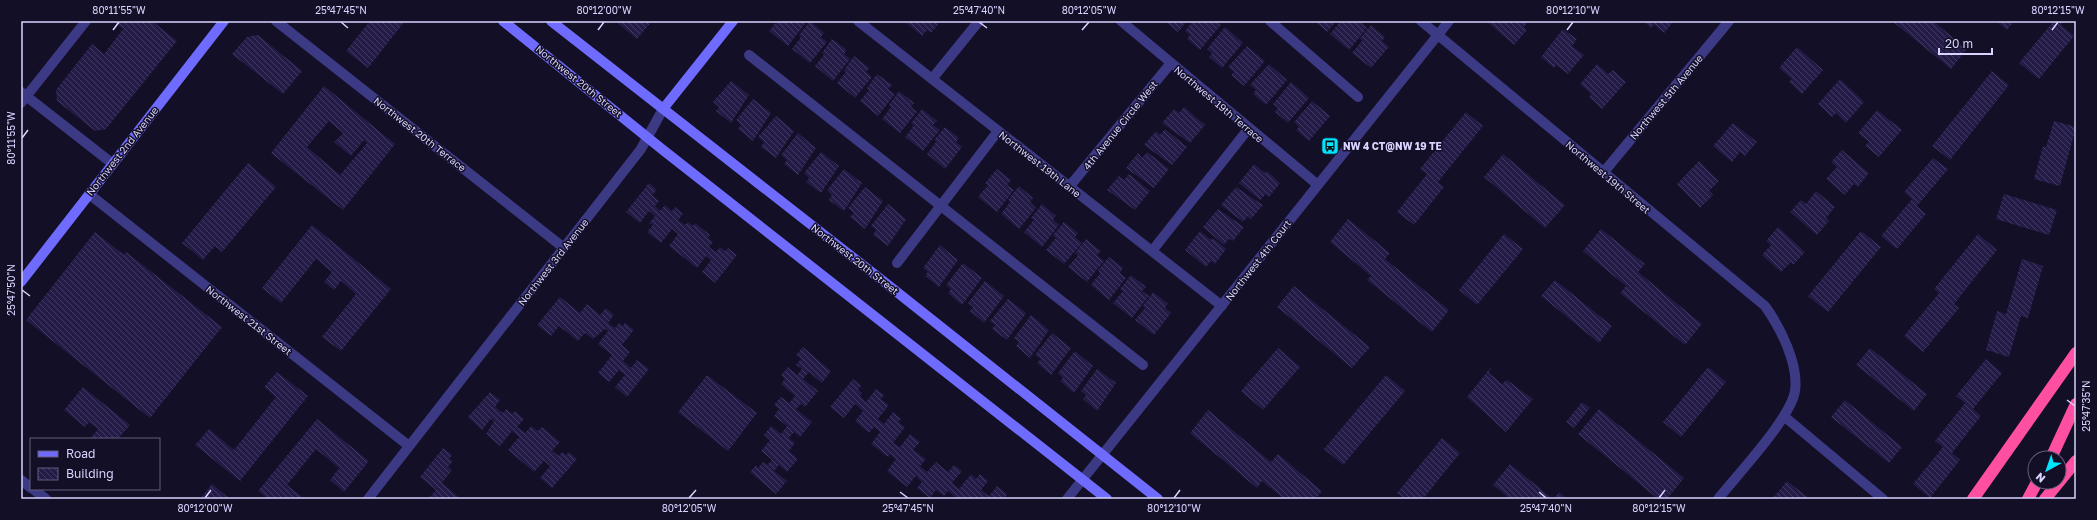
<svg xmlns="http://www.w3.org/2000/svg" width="2097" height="520" viewBox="0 0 2097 520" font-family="'Golos Text',sans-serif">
<defs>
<pattern id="building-back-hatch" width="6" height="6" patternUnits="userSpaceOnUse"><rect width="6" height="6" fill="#241b47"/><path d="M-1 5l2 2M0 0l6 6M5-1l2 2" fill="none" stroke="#433b63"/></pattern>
</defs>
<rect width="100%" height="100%" fill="#130f26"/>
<path fill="url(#building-back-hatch)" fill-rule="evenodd" d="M113,21H152L177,41L106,129L95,131L57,101L56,90L92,44L104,54L123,29Z
M370,21H405L368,68L346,51Z
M615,21H652L637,39Z
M777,21H801L805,24L788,46L769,31Z
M810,21L824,33L821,37L827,42L810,63L792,49L801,37L799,35Z
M904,21H941L931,33L927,30L922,36Z
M1165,21H1187L1178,32Z
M1193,21H1216L1221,25L1200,50L1187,39L1190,35L1185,31Z
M1314,21H1336L1327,32Z
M1339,21H1361L1360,22L1367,28L1349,50L1330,34L1340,22Z
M1486,21H1529L1524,27L1527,30L1514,45Z
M1643,21H1674L1664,33L1654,25L1651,28Z
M1892,21H1933L1967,49L1951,69Z
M1996,21H2014L2007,30Z
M2050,21H2064L2061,25L2074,36L2039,79L2019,63L2052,23Z
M1371,25L1385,37L1382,41L1389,47L1371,68L1352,53L1362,41L1360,38Z
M1225,27L1243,43L1222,68L1209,57L1212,53L1207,49Z
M1563,29L1577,39L1572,46L1584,55L1568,74L1556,65L1554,68L1541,57Z
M258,35L302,71L283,94L232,54L247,37Z
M832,39L847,50L844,54L850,59L833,81L815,66L824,55L822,53Z
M1247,46L1265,61L1244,86L1231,75L1234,72L1228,67Z
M1797,47L1823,70L1802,94L1789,82L1792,79L1779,68Z
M854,56L869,68L866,72L872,77L855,98L837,83L846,72L844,70Z
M1269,64L1287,80L1266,105L1253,94L1256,90L1250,85Z
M1597,64L1608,74L1613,70L1626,82L1602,109L1589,97L1591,94L1580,84Z
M1992,71L2009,85L1950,160L1932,146Z
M877,74L892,85L888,89L895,94L878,116L860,101L869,90L867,88Z
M1840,79L1864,102L1846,123L1836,113L1832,117L1818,104Z
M731,81L749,95L731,123L716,111L719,107L713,102Z
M1291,82L1309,98L1288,123L1275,112L1278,108L1273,104Z
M324,86L395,144L343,210L271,153ZM329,121L343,133L334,142L351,156L364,140L367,143L340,175L307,147Z
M899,91L914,103L911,107L917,112L900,133L882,119L891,107L889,105Z
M753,99L771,113L753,141L738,129L741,125L736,120Z
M1312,101L1330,116L1309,141L1296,130L1299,127L1294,122Z
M1184,107L1205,125L1190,143L1162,123L1174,109L1179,113Z
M922,109L937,121L933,125L940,130L923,151L905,137L914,125L911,123Z
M1877,110L1902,130L1879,157L1865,146L1869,142L1858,133Z
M1466,112L1483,126L1438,182L1444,187L1414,225L1397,212L1427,174L1420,169Z
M776,116L794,131L776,158L761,147L764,142L758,137Z
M2054,121L2076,127L2060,186L2034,179L2043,146L2046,147Z
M1733,123L1757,142L1745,156L1740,152L1732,162L1713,146Z
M945,127L959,138L956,142L962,147L945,169L927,154L936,142L934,140Z
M1165,129L1187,147L1172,165L1144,145L1156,131L1160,135Z
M798,133L816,148L798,175L784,164L787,160L781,155Z
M1842,150L1869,173L1858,187L1854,184L1845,195L1826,179L1837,167L1831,162Z
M821,152L839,166L821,193L806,182L809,178L804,173Z
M1147,152L1169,169L1154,188L1126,168L1138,153L1142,158Z
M1503,154L1565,205L1545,228L1484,177Z
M1933,158L1948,169L1917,206L1926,214L1897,249L1881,236L1912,199L1904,192Z
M1699,161L1719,181L1709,191L1713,195L1700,208L1677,184Z
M248,163L276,187L222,252L215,246L203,260L182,243Z
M1254,164L1265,173L1267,171L1280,183L1269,197L1266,194L1260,200L1239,183Z
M844,169L862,183L844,211L829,200L832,195L827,190Z
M997,169L1011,180L1007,185L1014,190L997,212L978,197L988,185L985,183Z
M1129,174L1150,191L1135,210L1107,190L1119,176L1124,180Z
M649,183L657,190L652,195L659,201L655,206L660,211L665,205L672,211L675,207L683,214L678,220L685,225L688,222L693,226L695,223L710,235L708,238L713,242L709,247L716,252L720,247L725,251L728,248L737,255L715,283L702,272L711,260L706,256L697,268L669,246L678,234L672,229L661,243L647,232L653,225L649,223L655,216L649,211L640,223L626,212Z
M1019,186L1033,198L1030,202L1036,208L1019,229L1001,214L1010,202L1008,200Z
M865,187L883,201L865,229L850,217L854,213L848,208Z
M1236,187L1263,205L1251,219L1248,216L1243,222L1221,205Z
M1816,191L1835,207L1826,218L1829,221L1817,235L1790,212L1801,200L1806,204Z
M2004,194L2057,210L2049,235L1996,219Z
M888,204L906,219L888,246L873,235L876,230L871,226Z
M1042,204L1056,216L1053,220L1059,225L1042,247L1024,232L1034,220L1031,218Z
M1218,209L1244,227L1233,241L1229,239L1224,245L1203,227Z
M1348,219L1390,253L1385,259L1449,310L1432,332L1367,280L1371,276L1330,242Z
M1064,222L1078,233L1075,237L1082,243L1064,264L1046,250L1056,238L1053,235Z
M312,225L391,289L341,351L322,337L356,294L341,281L334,290L324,282L332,272L316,259L281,303L262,288Z
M1778,227L1805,252L1793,265L1791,262L1781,272L1762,255L1771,245L1766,241Z
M1601,229L1645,264L1638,272L1702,324L1685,345L1620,293L1626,286L1583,251Z
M1200,231L1211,240L1213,238L1226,249L1215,264L1211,261L1206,267L1185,250Z
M1861,231L1881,247L1828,312L1808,296Z
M95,232L124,255L126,252L222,327L150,418L26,320Z
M1504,234L1523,249L1477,305L1459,290Z
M1978,234L1997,250L1954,304L1959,308L1923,352L1904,336L1939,293L1934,289Z
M1086,239L1101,251L1097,255L1104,261L1087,282L1068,267L1078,255L1075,253Z
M940,245L958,260L939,287L925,276L928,272L923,268Z
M1109,257L1123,268L1120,273L1126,278L1109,300L1091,285L1100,273L1098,270Z
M2022,259L2043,266L2028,318L2021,316L2009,357L1986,350L1997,311L2006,314Z
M963,263L982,278L962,305L948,293L951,289L946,285Z
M1131,275L1146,287L1142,291L1149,296L1132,318L1113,303L1123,291L1120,289Z
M1555,280L1612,326L1599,343L1541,296Z
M985,281L1004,296L984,323L970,311L973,307L968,303Z
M1294,286L1370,347L1352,368L1277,307Z
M1153,292L1168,304L1165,308L1171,313L1154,335L1135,320L1145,308L1143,306Z
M560,297L580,313L587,304L600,315L606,308L614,315L608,323L615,328L619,323L622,326L625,323L634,330L622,345L630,352L623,361L631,368L637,360L649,369L627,397L615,387L625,375L619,370L609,382L598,373L612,355L598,344L608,331L605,329L593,339L585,333L578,341L559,326L551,336L537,325Z
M1008,299L1026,313L1007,340L992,329L995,325L990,321Z
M1031,315L1049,330L1030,358L1016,346L1019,342L1014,338Z
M1052,333L1071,348L1051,375L1037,363L1041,359L1035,355Z
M803,347L831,371L822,383L809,372L803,379L818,391L805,407L801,404L796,409L812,422L800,437L794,432L789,438L795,443L789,451L798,459L787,472L779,465L774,471L787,481L776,494L750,472L756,465L758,468L763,462L767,465L772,460L761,451L770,440L764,435L771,426L781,434L787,426L774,416L779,409L774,405L781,397L789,403L795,396L781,384L785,379L781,375L788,367L797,375L802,369L796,365L801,359L796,355Z
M1278,348L1300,367L1263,410L1241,391Z
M1870,348L1927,394L1914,411L1856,365Z
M1075,351L1093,366L1074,393L1060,381L1063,378L1058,373Z
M1986,359L2002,373L1973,409L1981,416L1952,453L1960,460L1930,498L1913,484L1943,447L1935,441L1965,403L1956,396Z
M1491,367L1489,373L1502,384L1507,380L1533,399L1506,432L1467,397Z
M1708,367L1726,382L1681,437L1663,422Z
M1097,369L1116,383L1097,411L1083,399L1086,395L1081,391Z
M277,372L308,396L240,481L195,445L209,429L234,450L276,397L264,387Z
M707,375L757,413L728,451L678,412Z
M1386,375L1405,391L1343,465L1324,449Z
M853,379L861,386L858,390L862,394L860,396L866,402L876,389L884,395L881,399L889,405L878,419L884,424L893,412L901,419L898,422L905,427L893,443L900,447L910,434L920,442L913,450L926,459L920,466L927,472L936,462L948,472L954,465L962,471L952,483L959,489L971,474L976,479L980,474L988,481L981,490L989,496L997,486L1007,494L1004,499H955L956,498L948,491L944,496L936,490L930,498L917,488L922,482L916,476L907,487L887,471L896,459L890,454L888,457L871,444L880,432L874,427L869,433L855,421L863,411L855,404L844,418L830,407Z
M83,387L130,425L118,439H90L98,429L89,422L85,427L64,410Z
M490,392L500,400L495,407L503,413L506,409L512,414L515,411L524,419L517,427L525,433L531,426L538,431L542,427L560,442L552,451L559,456L562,452L566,455L569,452L577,459L552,488L540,478L550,466L544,461L534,472L508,450L519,437L512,431L500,446L486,434L494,421L491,419L482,430L468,417Z
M1845,400L1902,447L1889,463L1831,417Z
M1582,402L1590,408L1574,428L1566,422Z
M1599,409L1684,478L1667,499H1658L1578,434Z
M1208,410L1271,462L1278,454L1322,491L1315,499H1284L1262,481L1257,488L1190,433Z
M317,419L369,461L344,492L330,480L339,468L316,449L287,485L305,499H268L258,491Z
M1442,438L1460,453L1423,499H1405L1397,493Z
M443,448L452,455L449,459L453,461L448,467L452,470L442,483L460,498L459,499H428L436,490L420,477Z
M1510,464L1553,499H1510L1493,485Z
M1787,481L1810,499H1772Z
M212,484L230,499H200Z
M1559,492L1567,499H1554Z"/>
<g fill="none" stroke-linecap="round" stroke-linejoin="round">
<path stroke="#3d3a85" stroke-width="10" d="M276,21L564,248
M858,21L1222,306
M1121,21L1318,185
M1270,21L1358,97
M1421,21L1765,306C1780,327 1799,364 1795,391C1791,418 1737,475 1718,499
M749,55L1143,365
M932,79L979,21
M21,92L113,164
M21,103L86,21
M1603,173L1729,21
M1069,187L1171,63
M89,194L409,446
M1152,251L1249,128
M897,263L998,131
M1785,417L1883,499
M21,480L31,488
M33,489L46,499
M368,499L641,149L663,109
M1067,499L1449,21"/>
<path stroke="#6f6bff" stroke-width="10" d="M503,21L663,150L1107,499
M551,21L883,281L1158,499
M663,109L733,21
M21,282L224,21"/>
<path stroke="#ff4fa3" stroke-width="12" d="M2051,458L2076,404
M1973,499L2076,353
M2028,499L2037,482
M2045,499L2076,461"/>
</g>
<path fill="none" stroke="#d9d4ff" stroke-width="1.5" d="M341,22L348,28M979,22L987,28M113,30L119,22M598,30L604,22M1082,30L1089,22M1567,30L1573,22M2052,30L2058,22M22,138L28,130M22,290L30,296M2067,400L2075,406M900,492L908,498M1539,492L1546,498M205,498L211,490M689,498L696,490M1174,498L1180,490M1659,498L1665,490"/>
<defs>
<symbol id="bus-square" viewBox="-11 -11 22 22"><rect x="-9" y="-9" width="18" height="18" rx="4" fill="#00e5ff" stroke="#130f26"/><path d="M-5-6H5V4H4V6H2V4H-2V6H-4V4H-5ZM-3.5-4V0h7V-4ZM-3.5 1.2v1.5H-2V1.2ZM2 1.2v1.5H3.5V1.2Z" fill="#111"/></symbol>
</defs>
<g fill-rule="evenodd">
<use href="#bus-square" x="1320" y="136" width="20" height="20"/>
</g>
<g text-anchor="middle" stroke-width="3" stroke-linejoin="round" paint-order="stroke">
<g font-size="10" fill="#d9d4ff" stroke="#130f26">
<text transform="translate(579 81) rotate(39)" y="4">Northwest 20th Street</text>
<text transform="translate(1666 97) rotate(-50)" y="4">Northwest 5th Avenue</text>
<text transform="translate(1219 104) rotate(40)" y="4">Northwest 19th Terrace</text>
<text transform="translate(1120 125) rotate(-51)" y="4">4th Avenue Circle West</text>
<text transform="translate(420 134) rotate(38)" y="4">Northwest 20th Terrace</text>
<text transform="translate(122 151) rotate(-52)" y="4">Northwest 2nd Avenue</text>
<text transform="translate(1040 164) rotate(38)" y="4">Northwest 19th Lane</text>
<text transform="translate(1608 177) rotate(40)" y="4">Northwest 19th Street</text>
<text transform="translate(855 259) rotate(38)" y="4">Northwest 20th Street</text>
<text transform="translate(1258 260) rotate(-52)" y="4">Northwest 4th Court</text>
<text transform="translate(553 262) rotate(-52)" y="4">Northwest 3rd Avenue</text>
<text transform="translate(249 320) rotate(38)" y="4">Northwest 21st Street</text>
</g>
<g font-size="10" font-weight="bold" fill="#d9d4ff" stroke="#130f26" text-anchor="start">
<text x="1343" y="150">NW 4 CT@NW 19 TE</text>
</g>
</g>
<rect width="2097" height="520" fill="none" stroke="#130f26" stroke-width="44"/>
<rect x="30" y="438" width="130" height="52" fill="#130f26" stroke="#625e7d"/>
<rect x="38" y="451" width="20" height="6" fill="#6f6bff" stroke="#625e7d"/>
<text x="66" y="458" font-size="12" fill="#d9d4ff">Road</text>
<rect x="38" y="468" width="20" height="12" fill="url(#building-back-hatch)" stroke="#625e7d"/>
<text x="66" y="478" font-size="12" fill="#d9d4ff">Building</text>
<g transform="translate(2047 470) rotate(220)"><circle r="19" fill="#130f26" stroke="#625e7d"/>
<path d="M0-3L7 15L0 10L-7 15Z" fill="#00e5ff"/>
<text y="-6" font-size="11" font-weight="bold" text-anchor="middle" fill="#d9d4ff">N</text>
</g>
<path d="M1939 48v6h53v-6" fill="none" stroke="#d9d4ff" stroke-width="2"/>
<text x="1945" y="48" font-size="12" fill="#d9d4ff" stroke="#130f26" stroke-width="3" paint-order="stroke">20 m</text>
<rect x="22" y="22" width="2053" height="476" fill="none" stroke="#d9d4ff" stroke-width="1.5"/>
<g font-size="10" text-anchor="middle" fill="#d9d4ff">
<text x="119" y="14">80°11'55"W</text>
<text x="341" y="14">25°47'45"N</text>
<text x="604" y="14">80°12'00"W</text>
<text x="979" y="14">25°47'40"N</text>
<text x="1089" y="14">80°12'05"W</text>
<text x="1573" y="14">80°12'10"W</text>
<text x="2058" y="14">80°12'15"W</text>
<text transform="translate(11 138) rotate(-90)" y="4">80°11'55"W</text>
<text transform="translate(11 290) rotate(-90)" y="4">25°47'50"N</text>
<text transform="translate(2086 406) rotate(-90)" y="4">25°47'35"N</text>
<text x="205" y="512">80°12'00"W</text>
<text x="689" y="512">80°12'05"W</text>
<text x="908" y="512">25°47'45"N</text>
<text x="1174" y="512">80°12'10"W</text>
<text x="1546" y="512">25°47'40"N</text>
<text x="1659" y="512">80°12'15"W</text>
</g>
</svg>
